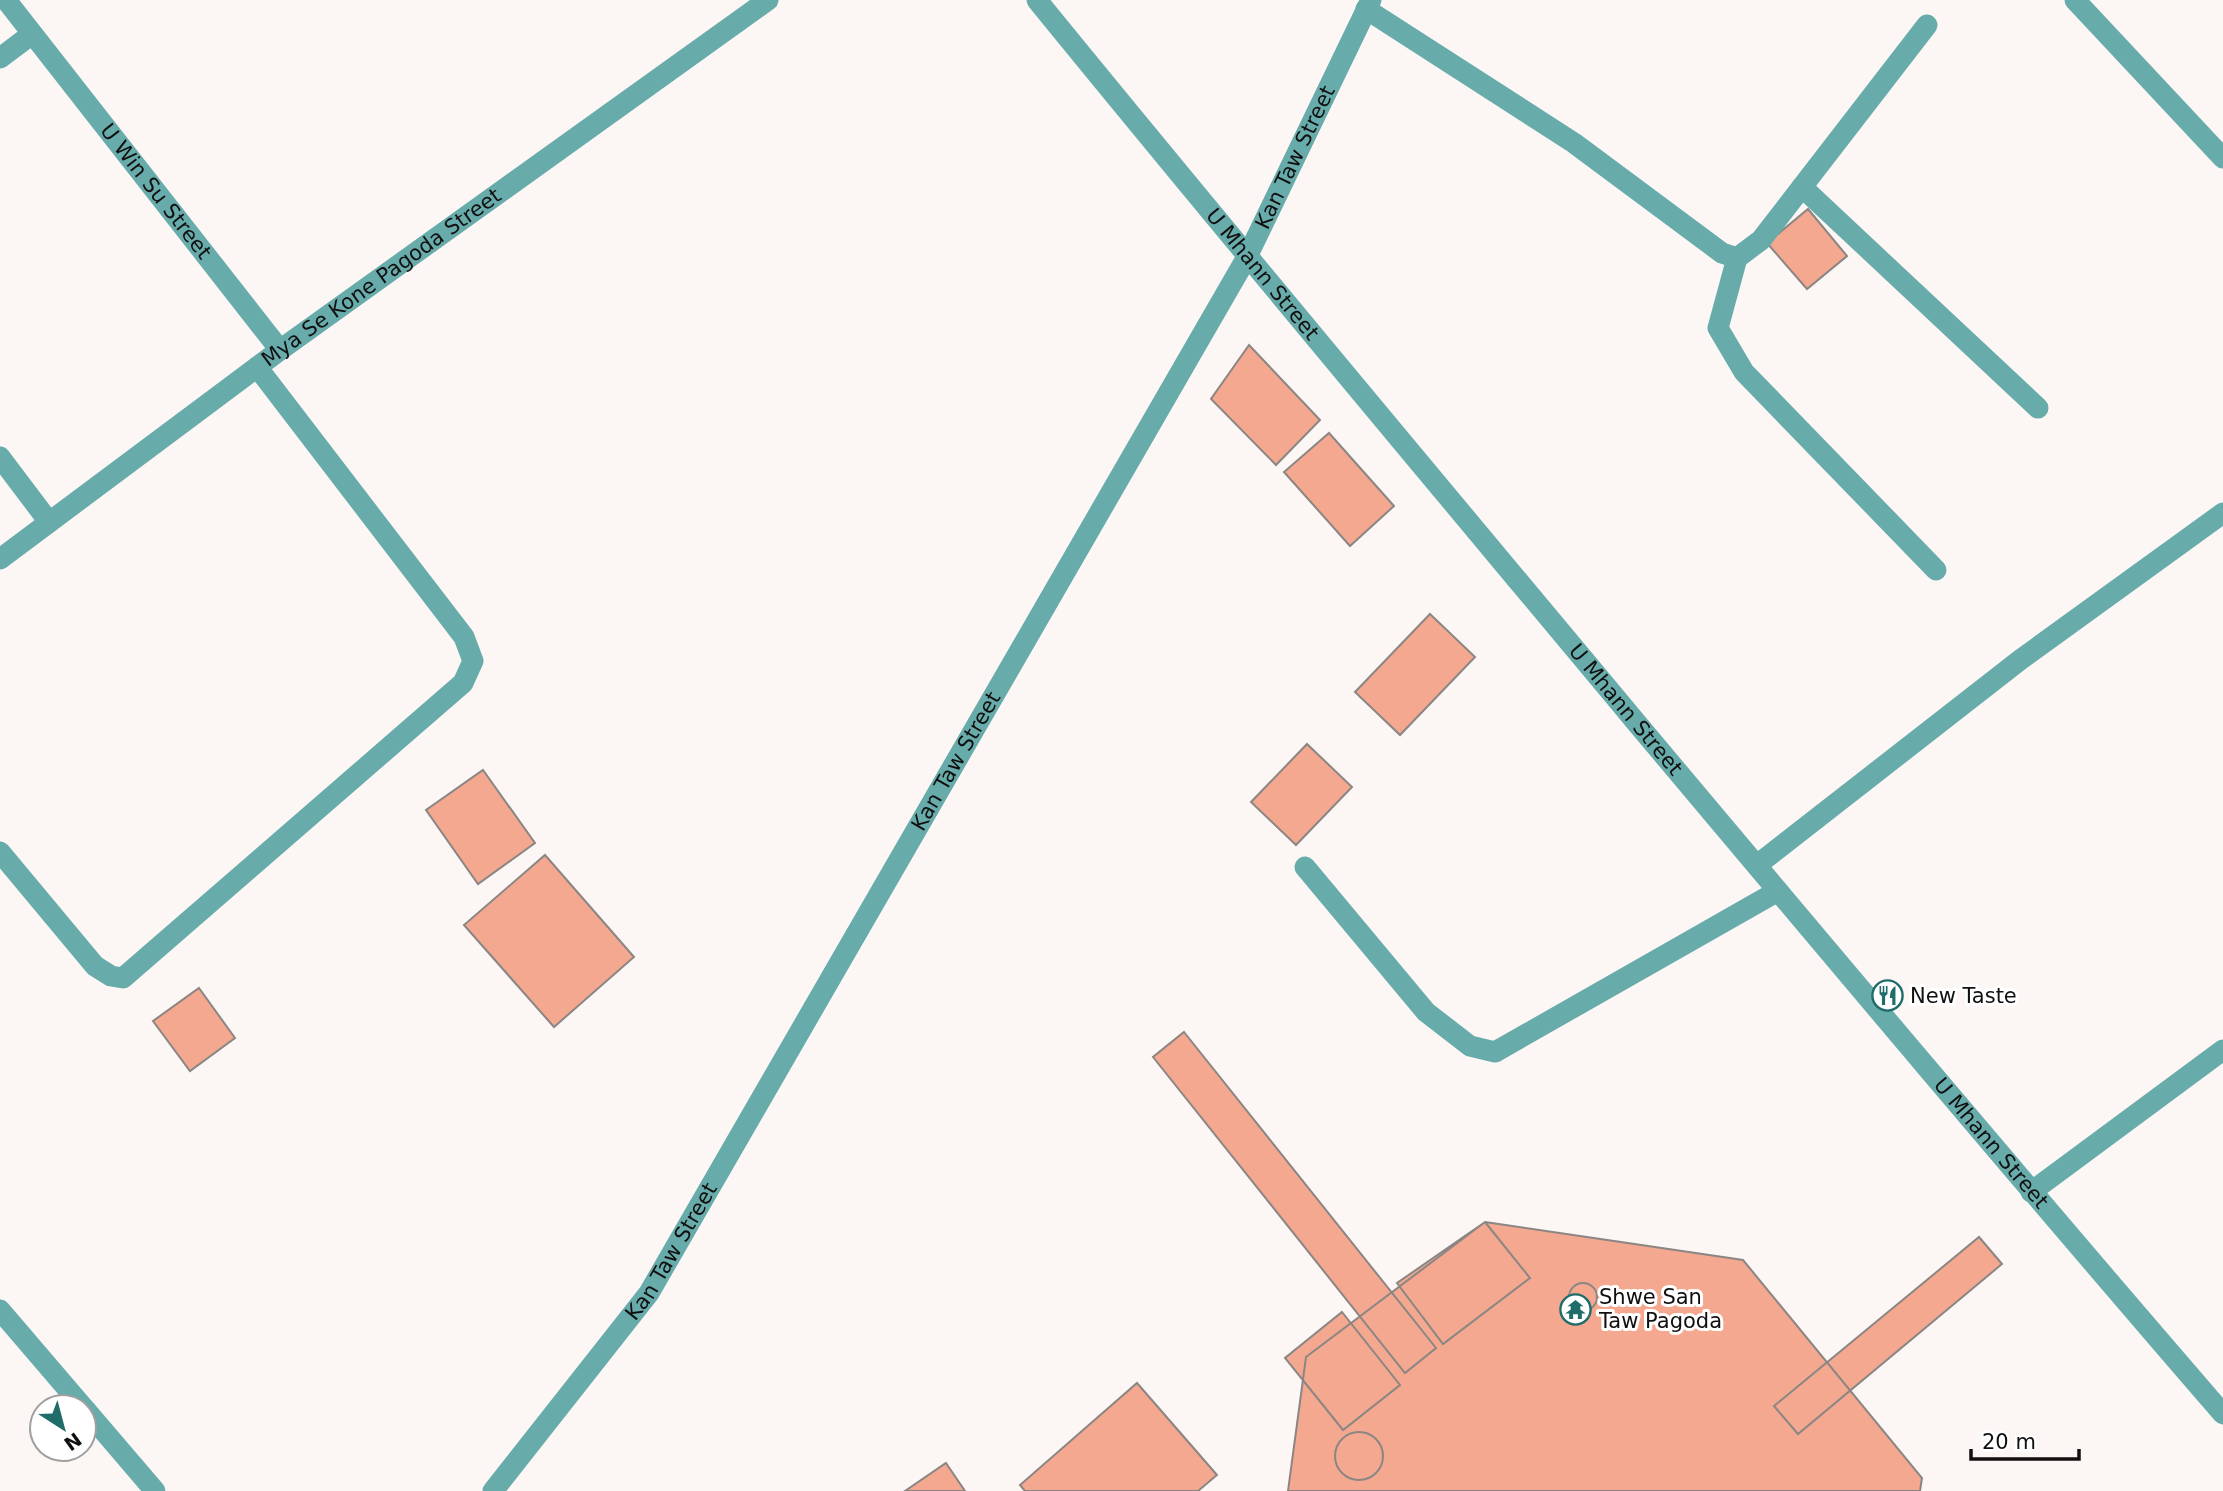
<svg xmlns="http://www.w3.org/2000/svg" width="2223" height="1491" viewBox="0 0 2223 1491" font-family="'DejaVu Sans',sans-serif">
<rect width="100%" height="100%" fill="#fcf7f5"/>
<path fill="#f3a88f" stroke="#8b8684" stroke-width="2" d="M1808,209L1847,256L1807,289L1767,243Z
M1249,345L1320,420L1276,465L1211,399Z
M1329,433L1394,506L1350,546L1284,472Z
M1430,614L1475,657L1400,735L1355,692Z
M1307,744L1352,787L1296,845L1251,802Z
M483,770L535,843L478,884L426,810Z
M545,855L634,957L554,1027L464,925Z
M199,988L235,1038L190,1071L153,1021Z
M1184,1032L1436,1348L1405,1373L1153,1057Z
M1485,1222L1530,1278L1443,1344L1397,1283Z
M1485,1222L1743,1260L1922,1478L1920,1491H1288L1306,1357Z
M1979,1237L2002,1264L1798,1434L1774,1406Z
M1569 1297a14 14 0 1 1 28 0a14 14 0 1 1-28 0Z
M1342,1312L1400,1385L1343,1430L1285,1358Z
M1137,1383L1217,1475L1198,1491H1025L1020,1485Z
M1335 1456a24 24 0 1 1 48 0a24 24 0 1 1-48 0Z
M946,1463L965,1491H905Z"/>
<g fill="none" stroke-linecap="round" stroke-linejoin="round">
<path stroke="#67acab" stroke-width="21" d="M1305,867L1426,1012L1470,1046L1495,1052L1778,891"/>
<g stroke="#67acab" stroke-width="21">
<path id="s1" d="M6,0L280,350"/>
<path id="s2" d="M1037,0C1234,242 1435,481 1635,721C1830,953 2025,1185 2223,1414"/>
<path d="M2075,0L2223,158"/>
<path d="M1366,9L1574,143L1722,253L1737,258L1761,240L1927,25"/>
<path d="M0,58L32,34"/>
<path d="M1802,187L2038,408"/>
<path d="M1737,258L1718,328L1744,372L1936,570"/>
<path d="M0,457L49,522"/>
<path id="s3" d="M0,559L280,350L768,0"/>
<path d="M0,852L95,966L111,976L123,978L463,683L473,661L464,637L257,367"/>
<path d="M1757,865L2020,660L2223,513"/>
<path d="M2031,1192L2223,1050"/>
<path d="M0,1310L83,1407"/>
<path d="M84,1408L155,1491"/>
<path id="s4" d="M493,1491L649,1293L1247,257L1371,0"/>
</g>
</g>
<defs>
<symbol id="restaurant-ring" viewBox="-11 -11 22 22"><circle r="9.5" fill="#fff" stroke="#206c6b" stroke-width="1.5"/><path d="M-5-6h1v4h1v-4h1v4h1v-4h1v5L-1.5 .5V6h-2V.5L-5-1ZM5-6V6H3V1.5H1.5Q1.5-4 5-6Z" fill="#206c6b"/></symbol>
<symbol id="temple-ring" viewBox="-11 -11 22 22"><circle r="9.5" fill="#fff" stroke="#206c6b" stroke-width="1.5"/><path d="M0-6L5-2H3V0L6.5 2.5H4V6H1.5V3h-3V6H-4V2.5H-6.5L-3 0V-2H-5Z" fill="#206c6b"/></symbol>
</defs>
<g fill-rule="evenodd">
<use href="#restaurant-ring" x="1870" y="978" width="35" height="35"/>
<use href="#temple-ring" x="1558" y="1292" width="35" height="35"/>
</g>
<g text-anchor="middle" stroke-width="6" stroke-linejoin="round" paint-order="stroke">
<g font-size="21" fill="#110f0f" stroke="#fff">
<text dy="7" stroke="none"><textPath href="#s4" startOffset="1559">Kan Taw Street</textPath></text>
<text dy="7" stroke="none"><textPath href="#s1" startOffset="243">U Win Su Street</textPath></text>
<text dy="7" stroke="none"><textPath href="#s2" startOffset="355">U Mhann Street</textPath></text>
<text dy="7" stroke="none"><textPath href="#s3" startOffset="474">Mya Se Kone Pagoda Street</textPath></text>
<text dy="7" stroke="none"><textPath href="#s2" startOffset="922">U Mhann Street</textPath></text>
<text dy="7" stroke="none"><textPath href="#s4" startOffset="866">Kan Taw Street</textPath></text>
<text dy="7" stroke="none"><textPath href="#s2" startOffset="1489">U Mhann Street</textPath></text>
<text dy="7" stroke="none"><textPath href="#s4" startOffset="299">Kan Taw Street</textPath></text>
</g>
<g font-size="21" fill="#110f0f" stroke="#fff" text-anchor="start">
<text x="1910" y="1003">New Taste</text>
<text x="1599" y="1304">Shwe San<tspan x="1599" dy="24">Taw Pagoda</tspan></text>
</g>
</g>
<g transform="translate(63 1428) rotate(144)"><circle r="33" fill="#ffffff" stroke="#a09f9f" stroke-width="2"/>
<path d="M0-5L12 26L0 18L-12 26Z" fill="#206c6b"/>
<text y="-10" font-size="19" font-weight="bold" text-anchor="middle" fill="#110f0f">N</text>
</g>
<path d="M1971 1449v10h108v-10" fill="none" stroke="#110f0f" stroke-width="3.5"/>
<text x="1982" y="1449" font-size="21" fill="#110f0f" stroke="#ffffff" stroke-width="5" paint-order="stroke">20 m</text>
</svg>
